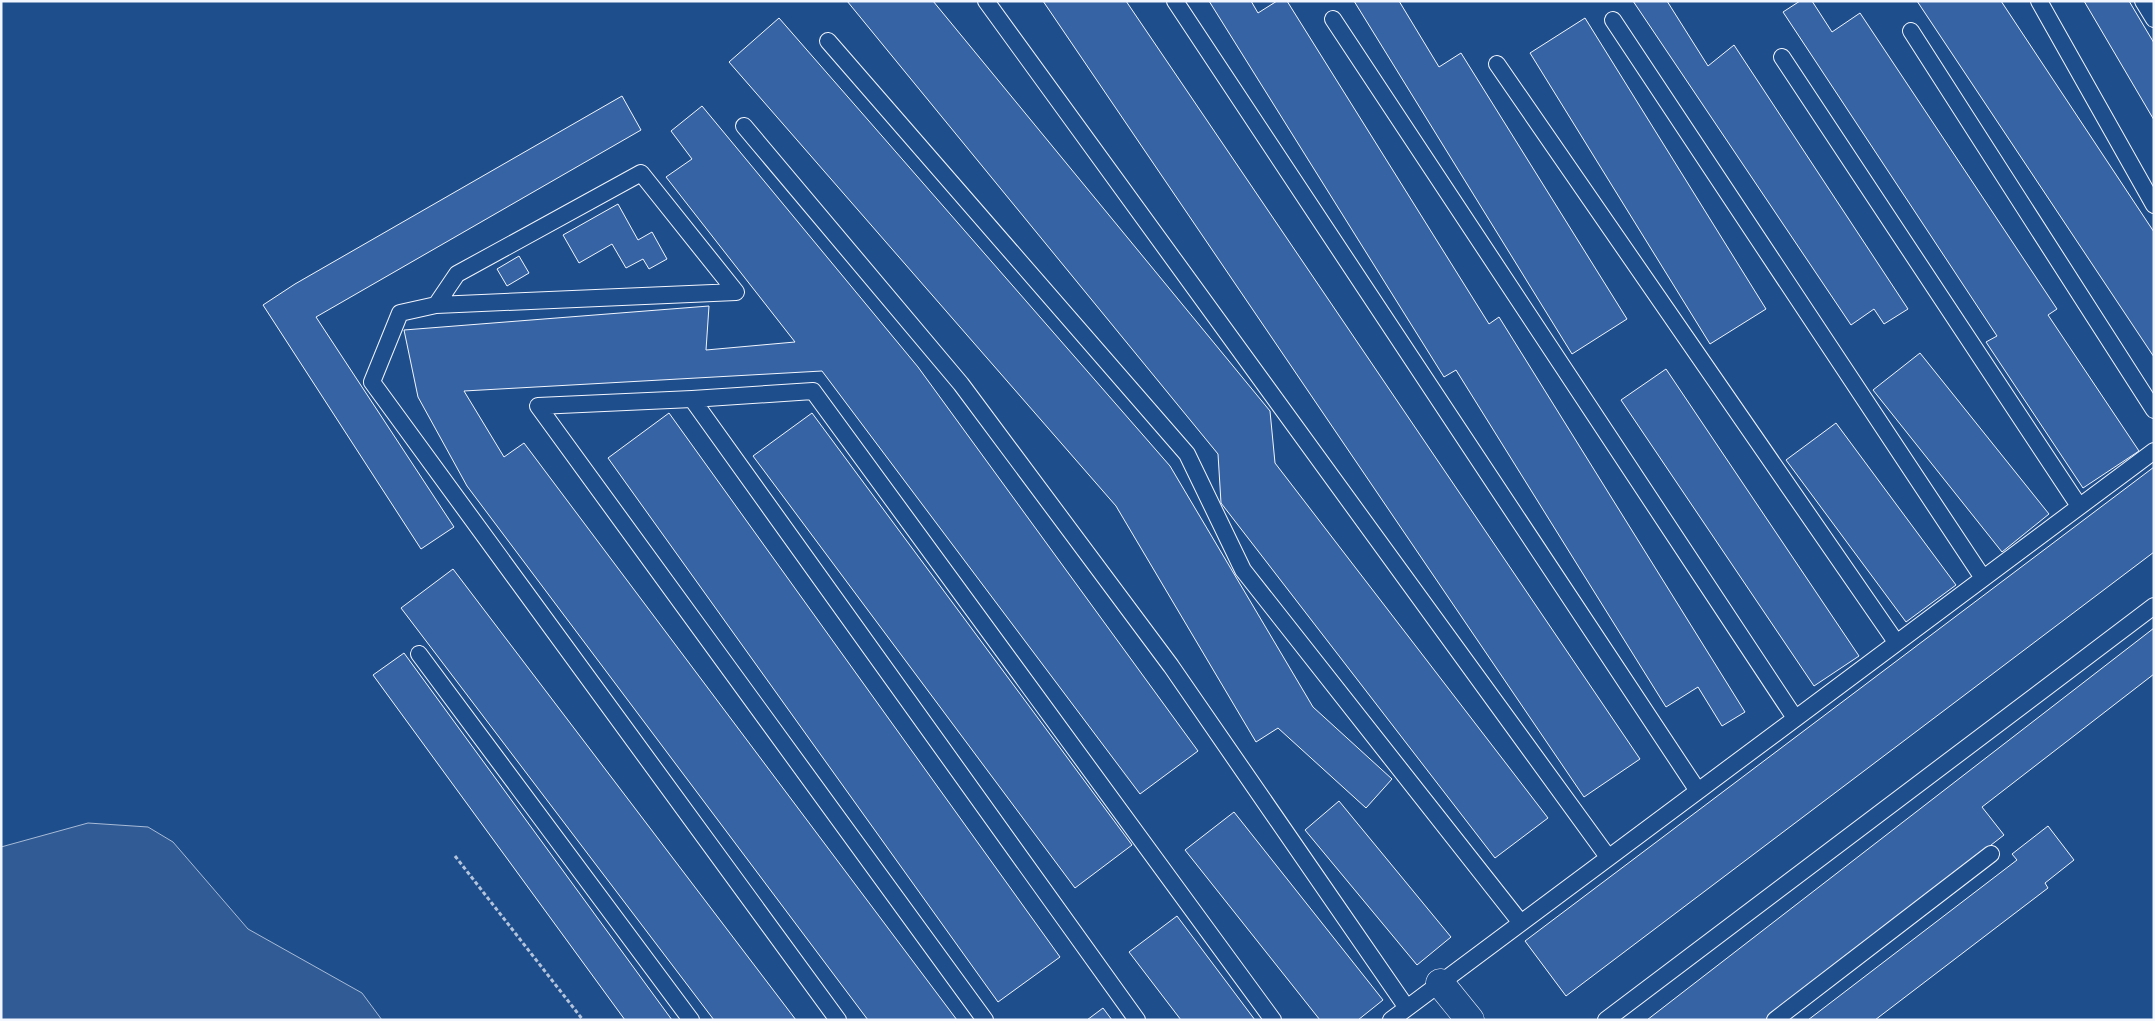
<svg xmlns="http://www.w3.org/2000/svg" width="2155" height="1021" viewBox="0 0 2155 1021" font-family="Ubuntu,sans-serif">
<rect width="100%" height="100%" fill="#1f4e8c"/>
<path fill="#305b95" stroke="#a8bbd7" d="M88,823L148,827L173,842L248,929L362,993L382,1020H1V847Z"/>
<path fill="#3563a3" stroke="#f2f6ff" d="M847,1H933L1270,411L1275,463L1548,818L1495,858L1221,503L1218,454Z
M1043,1H1126L1640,759L1584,797Z
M1209,1H1251L1258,13L1277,1H1287L1489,324L1499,317L1745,712L1722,726L1698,687L1666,707L1456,370L1444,377Z
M1354,1H1399L1439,67L1461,53L1627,319L1572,354Z
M1633,1H1667L1708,66L1734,45L1908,309L1884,324L1874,309L1851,325Z
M1800,1H1812L1832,32L1860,13L2057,309L2048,315L2139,451L2083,488L1986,342L1997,336L1783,12Z
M1917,1H2001L2154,232V357Z
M2084,1H2129L2154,43V120Z
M779,18L1170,466L1313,707L1392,779L1366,808L1278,728L1256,742L1116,506L729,62Z
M1585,18L1766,309L1710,344L1530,53Z
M622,96L641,130L316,317L454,527L421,549L263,305L295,284Z
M702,106L918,367L1198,751L1140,794L822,371L464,391L504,457L524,443L957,1020H868L467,486L418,397L404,330L709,306L706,350L795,342L666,177L692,159L671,131Z
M618,204L638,240L652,232L667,259L649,269L643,259L626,268L612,244L579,263L563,235Z
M519,256L529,273L507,286L497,269Z
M1920,353L2049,514L2002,552L1873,390Z
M1666,369L1859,656L1814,686L1621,400Z
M669,413L1060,957L998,1002L608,458Z
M812,413L1132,845L1075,888L753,456Z
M1836,423L1956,585L1906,622L1786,460Z
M2154,467V552L1566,996L1525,941Z
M453,569L796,1020H714L401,608Z
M2154,628V674L1982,807L2004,835L1765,1020H1647Z
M404,653L672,1020H625L373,675Z
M1339,801L1451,937L1417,965L1305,830Z
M1234,812L1383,1000L1358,1020H1320L1185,850Z
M2048,826L2074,860L2045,883L2048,888L1875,1020H1808L2017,860L2012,854Z
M1177,916L1255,1020H1181L1129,952Z
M1103,1008L1112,1020H1087Z"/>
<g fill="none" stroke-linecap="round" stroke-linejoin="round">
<defs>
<path id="lane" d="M986,1L1608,857
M1175,1L1698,791
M2039,1L2154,205
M2143,1L2154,19
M1333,19L1795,718
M1613,20L1983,578
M1911,31L2154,410
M828,41L1187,454L1243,570L1521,923
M1782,57L2079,506
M1497,64L1896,642
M744,126L961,384L1171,666L1407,1008
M436,305L457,274L641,173L736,292L436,305L400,313L372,382L838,1020
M692,399L1137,1020
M419,654L691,1020
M985,1020L538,406L692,399L813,391L1273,1020
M1391,1020L2154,451
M1606,1020L2154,606
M1775,1020L1991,854"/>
<path id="street" d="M1440,983L1470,1020"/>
</defs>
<use href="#lane" stroke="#f2f6ff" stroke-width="18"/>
<use href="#street" stroke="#f2f6ff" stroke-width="29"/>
<path stroke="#b3c4dc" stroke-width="3" stroke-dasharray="4 2.5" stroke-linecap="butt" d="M455,856L583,1020"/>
<use href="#lane" stroke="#1f4e8c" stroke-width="16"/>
<use href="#street" stroke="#1f4e8c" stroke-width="28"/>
</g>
<rect width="2155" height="1021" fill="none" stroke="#f2f6ff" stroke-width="5"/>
</svg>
